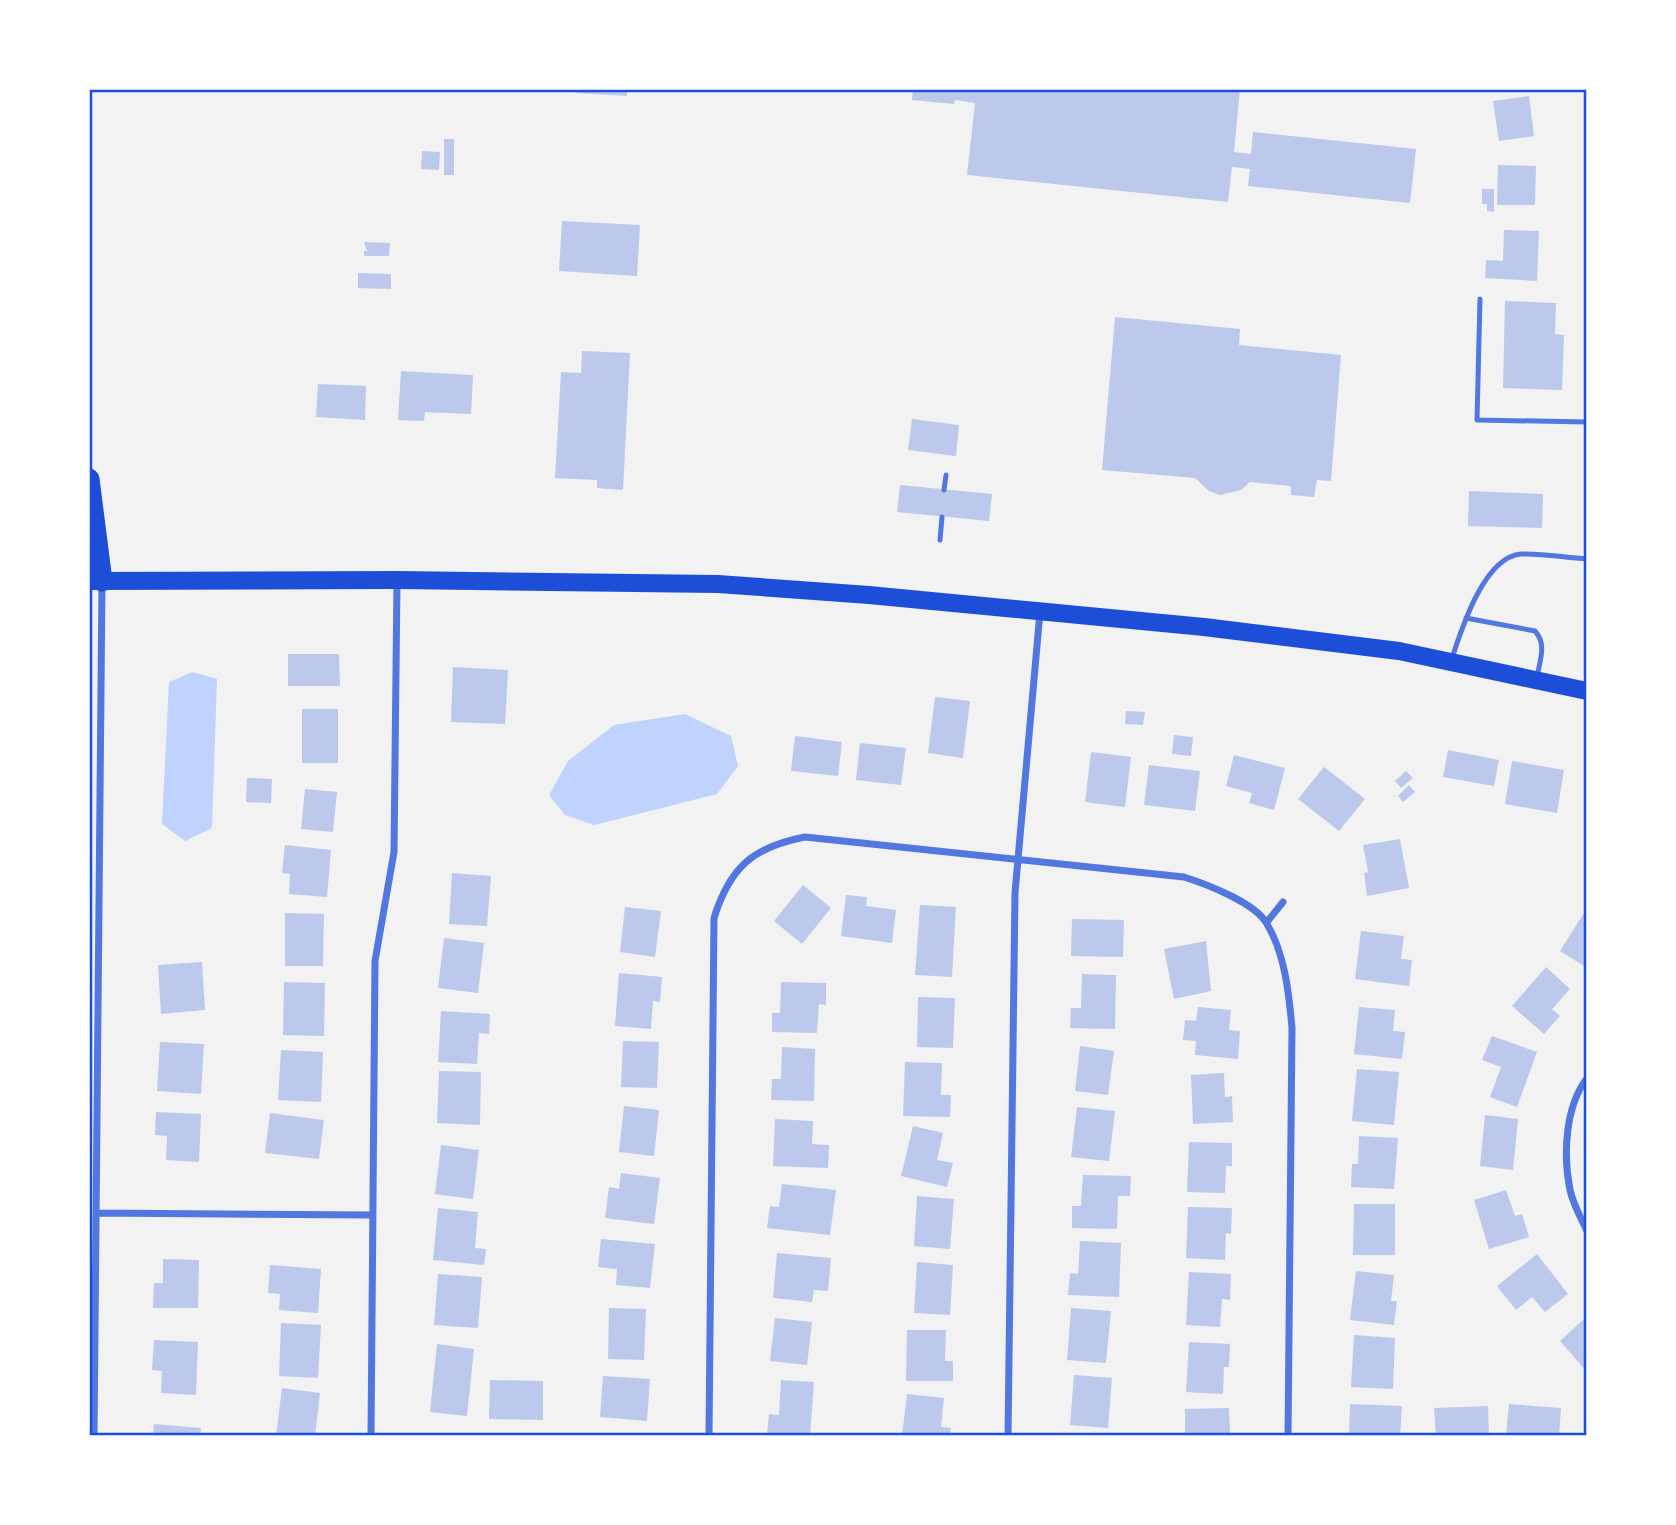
<svg xmlns="http://www.w3.org/2000/svg" width="1676" height="1525" viewBox="0 0 1676 1525" font-family="'Roboto Serif',serif">
<rect width="100%" height="100%" fill="#f2f2f2"/>
<path fill="#bfd3fe" d="M192,672L217,679L212,828L185,841L162,824L169,682Z
M685,714L731,736L738,766L717,794L594,825L565,815L549,795L568,761L614,725Z"/>
<path fill="#bdc9ec" d="M577,89H627V96L576,93Z
M913,89H1240L1234,152L1251,154L1253,132L1416,149L1410,203L1248,186L1250,169L1232,167L1228,202L967,175L975,103L955,100L954,104L912,100Z
M1529,96L1534,136L1499,141L1493,101Z
M444,139H454V175H444Z
M422,151L440,152L439,170L421,169Z
M1498,165L1536,166L1535,205H1497Z
M1482,189H1494V212L1487,211V204H1482Z
M562,221L640,225L637,276L559,271Z
M1504,230L1539,231L1537,281L1485,278L1486,260L1503,261Z
M364,242L390,243L389,256H364V251H367Z
M358,273L391,274V289L358,288Z
M1505,301L1556,303L1555,334L1564,335L1562,390L1503,388Z
M1115,317L1240,329L1239,345L1341,355L1331,481L1317,480L1314,497L1291,495V486L1250,482L1241,490L1220,495L1209,491L1195,478L1102,470Z
M582,351L630,353L623,490L597,488V480L555,478L561,372L581,373Z
M401,371L473,375L471,414L425,412L424,421L398,420Z
M318,384L366,386L365,420L316,417Z
M912,419L959,425L956,456L908,450Z
M900,485L992,494L989,521L897,512Z
M1469,491L1543,494L1542,528L1468,526Z
M288,654H339L340,686H288Z
M453,667L508,670L505,724L451,722Z
M935,697L970,701L963,758L928,753Z
M302,709H338V763H302Z
M1126,711L1145,712L1143,725L1125,724Z
M1174,735L1193,737L1191,756L1172,754Z
M795,736L842,742L838,776L791,771Z
M860,743L906,748L901,785L856,780Z
M1448,750L1499,760L1494,786L1443,777Z
M1091,752L1131,757L1125,807L1085,802Z
M1234,755L1285,768L1274,810L1249,803L1252,793L1226,786Z
M1512,761L1564,770L1557,813L1505,804Z
M1149,765L1200,771L1195,811L1144,805Z
M1324,767L1365,799L1339,831L1298,799Z
M1406,771L1413,778L1401,788L1395,781Z
M247,778L272,779L271,803L246,802Z
M1409,785L1415,792L1403,802L1398,796Z
M305,789L337,792L333,832L301,829Z
M1400,839L1409,888L1367,896L1364,873L1368,872L1363,845Z
M285,845L331,850L327,897L289,894L290,874L282,873Z
M452,873L491,876L487,926L449,924Z
M803,885L831,908L802,944L774,921Z
M846,895L867,897L866,906L896,910L892,943L841,936Z
M920,905L956,907L952,977L915,975Z
M625,907L661,911L655,957L620,952Z
M1587,908V968L1560,951Z
M285,913L324,914L323,966H285Z
M1072,919L1124,920L1123,957L1071,956Z
M1361,931L1404,936L1401,959L1412,960L1409,986L1355,979Z
M444,938L484,943L478,993L438,988Z
M1206,941L1211,991L1174,999L1164,949Z
M202,962L205,1010L161,1014L158,965Z
M1546,967L1570,989L1552,1009L1560,1016L1544,1034L1512,1006Z
M619,973L662,977L660,1002L653,1001L651,1029L615,1026Z
M1082,974L1116,975L1115,1029L1070,1028L1071,1008H1081Z
M284,982L325,983L324,1036L283,1035Z
M781,982L826,983V1005L819,1004L817,1033L772,1032V1013H780Z
M918,997L955,998L953,1048L917,1047Z
M1198,1007L1231,1010L1229,1030L1240,1031L1238,1059L1195,1055L1196,1041L1183,1040L1185,1020L1196,1021Z
M1359,1007L1395,1010L1393,1031L1405,1032L1402,1059L1354,1054Z
M441,1011L490,1014L489,1034L479,1033L477,1064L438,1062Z
M1492,1036L1537,1052L1517,1107L1490,1097L1501,1067L1482,1060Z
M623,1041L659,1042L657,1088L621,1087Z
M160,1042L204,1044L201,1094L157,1091Z
M1080,1046L1114,1051L1108,1095L1075,1091Z
M782,1047L815,1049L814,1101L771,1100L772,1079H781Z
M281,1050L323,1052L321,1102L278,1100Z
M905,1062L942,1063L941,1095H951L950,1117L903,1116Z
M1357,1069L1399,1072L1394,1125L1352,1121Z
M439,1071L481,1072L480,1125L437,1123Z
M1224,1073L1225,1097L1232,1096L1233,1122L1193,1124L1191,1075Z
M624,1106L659,1110L654,1156L619,1152Z
M1077,1107L1115,1111L1109,1161L1071,1157Z
M156,1112L201,1114L199,1162L166,1160L167,1136L155,1135Z
M270,1113L324,1120L319,1159L265,1153Z
M1485,1115L1518,1119L1513,1170L1480,1166Z
M775,1119L813,1121L812,1144L829,1145L828,1168L773,1166Z
M913,1126L943,1133L937,1160L953,1163L947,1187L901,1176Z
M1359,1136L1398,1138L1394,1189L1351,1187L1352,1164H1358Z
M1189,1142L1232,1143V1166H1226L1225,1193L1187,1192Z
M441,1145L479,1150L473,1199L435,1194Z
M621,1173L660,1178L654,1224L605,1218L609,1187L619,1189Z
M1083,1175L1131,1176L1130,1196H1118L1117,1229L1072,1228V1206H1081Z
M782,1184L836,1190L830,1235L767,1228L770,1206L779,1207Z
M1506,1190L1515,1216L1522,1214L1529,1237L1489,1249L1474,1200Z
M917,1196L954,1199L950,1249L914,1246Z
M1354,1204H1395V1255H1353Z
M1188,1207L1232,1208L1231,1234L1226,1233L1225,1260L1186,1258Z
M438,1208L478,1212L475,1248L486,1249L484,1265L433,1260Z
M601,1239L655,1244L650,1288L616,1285L617,1269L598,1267Z
M1080,1241L1121,1243L1119,1297L1068,1295L1070,1273L1078,1274Z
M777,1253L831,1258L828,1291L814,1290L812,1302L773,1298Z
M1537,1254L1568,1294L1545,1312L1532,1297L1516,1310L1497,1286Z
M163,1259L199,1260L198,1308H153L154,1283H163Z
M917,1262L953,1265L950,1315L914,1313Z
M270,1265L321,1269L318,1313L279,1310L280,1294L268,1293Z
M1356,1271L1394,1275L1391,1301H1397L1394,1325L1350,1320Z
M1189,1272L1231,1274L1230,1300L1222,1299L1220,1327L1186,1325Z
M438,1274L482,1277L478,1328L434,1325Z
M609,1308L646,1309L644,1360L608,1359Z
M1071,1308L1111,1311L1106,1363L1067,1360Z
M775,1318L812,1322L807,1365L770,1361Z
M1584,1319L1587,1323V1372L1560,1341Z
M281,1323L321,1325L318,1378L279,1376Z
M907,1330H946L945,1361H953V1381H906Z
M1354,1335L1395,1338L1393,1389L1351,1387Z
M154,1340L198,1342L196,1395L161,1393L162,1371L152,1370Z
M1189,1342L1230,1344L1229,1367H1224L1223,1394L1186,1392Z
M437,1344L474,1349L467,1416L430,1412Z
M1074,1375L1112,1378L1108,1428L1070,1425Z
M603,1376L650,1379L647,1421L600,1417Z
M490,1380L543,1381V1420L489,1419Z
M781,1380L814,1382L810,1435L767,1433L769,1414L779,1415Z
M282,1388L320,1393L315,1436H276Z
M907,1394L944,1398L941,1427L951,1428L950,1436H902Z
M1350,1404L1402,1406L1400,1436H1349Z
M1509,1404L1561,1408L1559,1436H1506Z
M1488,1406L1489,1436H1436L1434,1408Z
M1229,1408L1230,1433L1185,1436V1409Z
M154,1424L201,1428L200,1436H153Z"/>
<g fill="none" stroke-linecap="round" stroke-linejoin="round">
<path stroke="#5277de" stroke-width="5" d="M1480,299L1477,420L1587,422
M944,490L946,475
M940,540L942,517
M1466,618L1535,631C1547,644 1540,660 1537,677
M1452,658C1462,628 1484,557 1521,554C1543,553 1566,558 1587,559"/>
<path stroke="#5277de" stroke-width="7" d="M1267,922L1283,902
M1587,1078C1565,1107 1563,1155 1570,1190C1573,1204 1581,1218 1587,1231
M96,1213L373,1215
M94,1436L102,583
M371,1436L375,961L394,852L397,581
M709,1436L714,918C730,867 753,847 805,837L1184,877C1206,884 1256,903 1267,924C1285,954 1289,994 1292,1028L1288,1436
M1008,1436L1015,893L1040,612"/>
<path stroke="#1d4ed8" stroke-width="18" d="M89,581L397,580L718,584L869,595L1204,627L1399,651L1587,691"/>
<path stroke="#1d4ed8" stroke-width="21" d="M89,479L102,581"/>
</g>
<rect width="1676" height="1525" fill="none" stroke="#ffffff" stroke-width="182"/>
<rect x="91" y="91" width="1494" height="1343" fill="none" stroke="#1d4ed8" stroke-width="2.5"/>
</svg>
